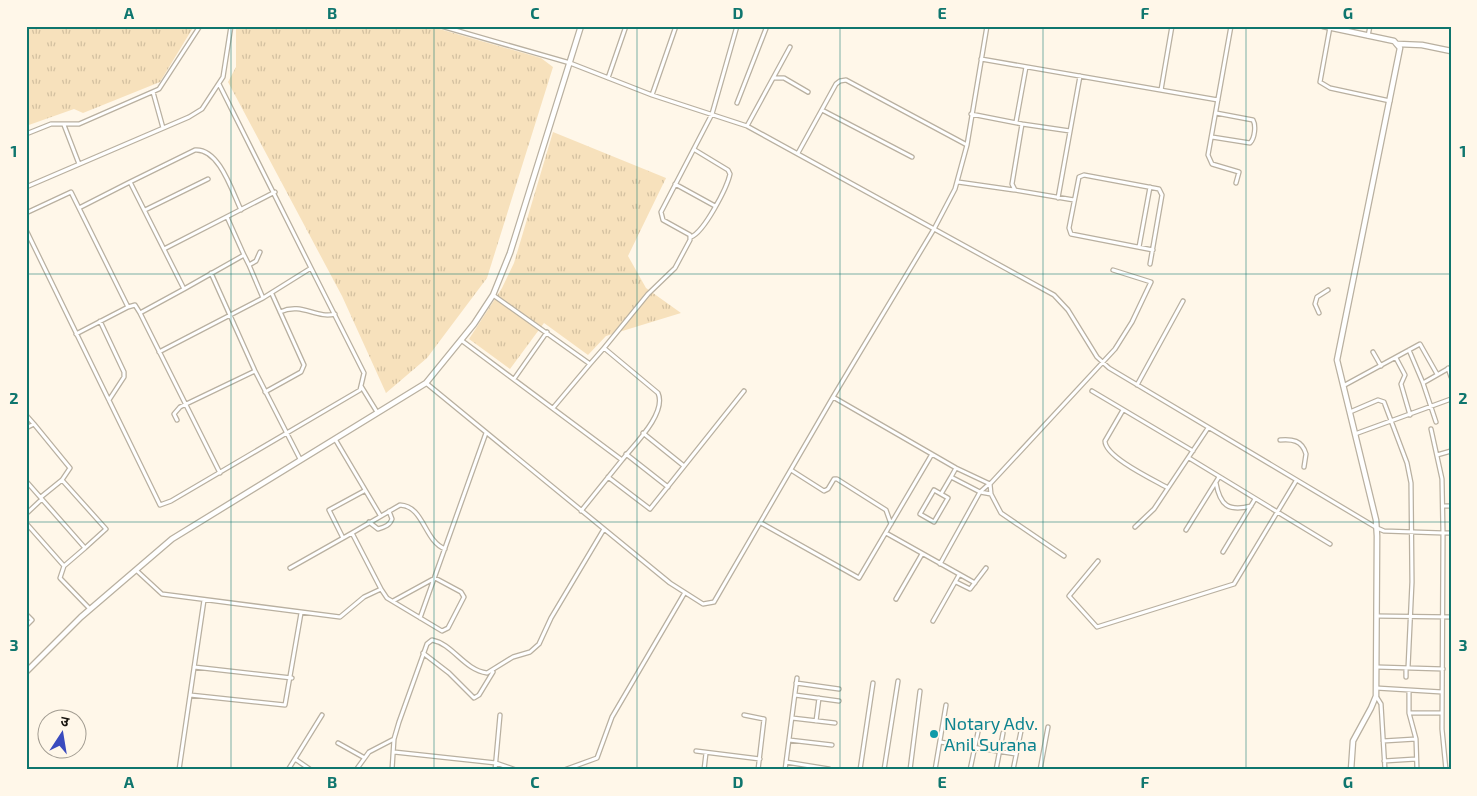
<svg xmlns="http://www.w3.org/2000/svg" width="1477" height="796" viewBox="0 0 1477 796" font-family="'Exo 2','Noto Sans Devanagari',sans-serif">
<defs>
<pattern id="grass-tufts" width="24" height="20" patternUnits="userSpaceOnUse" patternTransform="scale(1.25)"><rect width="24" height="20" fill="#f7e1bc"/><path d="M3 7l-1-3M5 7V3M7 7l1-3M15 17l-1-3M17 17v-4M19 17l1-3" fill="none" stroke="#d3c0a0"/></pattern>
</defs>
<rect width="100%" height="100%" fill="#fff7e9"/>
<path fill="url(#grass-tufts)" d="M26,26H194L160,82L83,113L74,109L26,126Z
M236,26H429L541,58L553,67L487,278L427,358L386,393L342,296L228,82L236,67Z
M553,132L666,178L628,256L646,288L681,313L606,336L588,355L544,323L510,369L469,339L502,288L514,263Z"/>
<g fill="none" stroke-linecap="round" stroke-linejoin="round">
<defs>
<path id="street" d="M441,26L570,63L652,95L747,126L1054,295L1068,310L1097,357L1109,368L1377,528L1384,531L1443,533L1442,729L1446,770
M1231,26L1208,155L1212,164L1239,172L1236,183
M1330,27L1320,82L1330,88L1390,101
M1368,36L1370,26
M981,59L1218,100
M608,78L626,26
M775,78H784L808,92
M219,84L311,268
M1161,90L1172,26
M153,92L163,128
M652,95L676,26
M737,103L767,26
M822,110L912,157
M971,114L1022,124L1012,184L1015,190L1074,200
M1016,122L1026,67
M1022,124L1070,131
M64,125L79,164
M747,126L790,47
M26,134L51,124H79L159,89L200,26
M1212,137L1250,143C1255,138 1256,125 1253,120L1216,113
M798,153L836,84L840,81L846,80L967,145
M130,182L195,150C219,148 232,191 241,210
M958,182L1014,190
M675,184L715,206
M26,187L189,117L202,109L223,77L231,26
M1058,198L1080,76
M79,208L130,182L184,289L140,313L135,305L128,307
M145,210L208,179
M26,213L71,192L128,307L76,334
M26,230L160,505L171,501L360,390L364,373L311,268L263,298
M691,237C704,232 727,188 730,174L728,170L695,150
M1139,247L1150,187
M164,249L275,192
M244,255L249,265
M1150,264L1162,195L1159,189L1084,175L1079,177L1069,228L1071,234L1153,250
M211,273L255,371L300,459
M184,289L244,255L227,217
M493,295L590,364L604,348L658,393C667,413 634,445 622,460
M280,312C302,302 316,319 335,314
M140,313L220,473
M1319,313L1315,304L1317,297L1328,290
M100,321L124,372V377L109,400
M461,340L622,460L581,511
M604,348L648,294L675,268L690,240V235L663,220L661,212L712,114L737,26
M1409,350L1423,383L1436,422
M159,352L263,298L249,265L256,261L260,252
M1373,352L1381,366
M1396,358L1405,375L1401,384L1410,415
M1448,368L1451,377
M514,379L547,332
M426,383L670,583L703,604L714,602L833,397L934,229L955,189L967,145L987,26
M1423,383L1451,367
M1137,385L1183,301
M361,386L377,412
M1343,386L1420,344L1437,374
M1092,391L1193,451
M265,392L301,372L304,365L272,294
M833,397L956,468L990,484L1115,349L1132,322L1151,282L1113,270
M553,408L590,364
M1123,410L1105,441C1105,457 1154,480 1168,488
M1350,412L1378,400L1384,402L1407,463L1411,483L1412,582L1408,668
M26,415L34,424L26,428
M177,420L174,414L180,407L255,371
M34,424L70,468L62,480L41,497
M1431,429L1442,479L1443,533H1451
M643,433L684,466
M1355,434L1451,399
M335,439L380,515
M1280,440C1292,439 1302,440 1306,454L1304,467
M626,454L668,487
M1437,455L1451,451
M1189,458L1330,544
M791,470L824,491L828,489L834,479H837L886,510L891,524
M608,477L650,509L744,391
M951,477L956,468
M62,480L106,529L85,548
M26,481L85,548L64,566L60,578L90,609
M1216,483C1220,505 1228,512 1251,506
M941,494L948,498L934,522L920,514L934,490L941,494L951,477L980,492L991,494L990,484
M991,494L1001,513L1064,556
M1444,506H1451
M26,514L42,499
M369,522L378,529C385,527 390,525 392,519L389,511
M26,523L64,566
M761,523L859,578L932,454
M1135,527L1154,509L1208,428
M1186,530L1219,477
M886,533L975,583
M343,538L329,510L364,491
M1223,552L1255,499
M1098,561L1069,596L1097,627L1234,584L1296,481
M940,564L980,492L989,484
M290,568L352,533
M136,570L162,594L340,617L364,597L381,589L352,533L400,505C424,506 424,541 445,549
M956,582L970,589L986,568
M381,589L387,598L442,631L448,628L464,597L461,592L435,578L393,601
M896,599L922,554
M26,614L32,620L26,626
M1377,616L1451,617
M420,618L486,433
M933,621L959,575
M423,653L449,673L474,698L479,695L493,672
M194,667L292,678
M1377,667L1443,669
M1406,668V677
M796,683L839,689
M1376,688L1442,692
M1409,690V713L1416,739L1417,770
M190,695L285,705L301,613
M795,695L839,701
M1376,696L1381,704L1385,770
M1409,713H1442
M744,715L764,719L758,770
M792,718L835,723
M816,721L819,698
M789,740L832,745
M1383,741L1416,739
M940,742L1016,754
M338,743L363,757
M696,751L760,759
M394,752L496,763L516,770
M295,759L311,770
M1384,761L1416,759
M786,762L829,769
M179,770L204,600
M288,770L322,715
M356,770L369,752L394,739
M392,770L394,739L399,722L427,644L432,640C453,644 464,670 487,673L513,657L530,652L539,644L551,618L604,529
M495,770L500,715
M564,770L597,758L612,717L684,594
M704,770L706,753
M785,770L797,678
M860,770L873,683
M884,770L898,681
M910,770L920,691
M935,770L946,705
M970,770L978,732
M996,770L1003,733
M1013,770L1021,731
M1040,770L1048,727"/>
<path id="secondary" d="M1323,26L1394,41L1400,48L1337,360L1376,520L1377,536L1376,696L1371,708L1353,741L1351,770
M1398,44L1422,45L1451,51
M26,672L81,617L172,539L426,383L474,324L493,295L510,253L581,26"/>
</defs>
<use href="#street" stroke="#b9b0a0" stroke-width="5.5"/>
<use href="#secondary" stroke="#b9b0a0" stroke-width="7"/>
<use href="#street" stroke="#fff" stroke-width="3"/>
<use href="#secondary" stroke="#fff" stroke-width="4.5"/>
</g>
<path fill="none" stroke="#0f766e" stroke-width="1" stroke-opacity="0.55" d="M231,26V770M434,26V770M637,26V770M840,26V770M1043,26V770M1246,26V770M26,274H1451M26,522H1451"/>
<circle fill="#0f9aa8" stroke="#fff7e9" stroke-width="2" cx="934" cy="734" r="5"/>
<g text-anchor="middle" stroke-width="4" stroke-linejoin="round" paint-order="stroke">
<g font-size="18" fill="#0d838f" stroke="#fff7e9" text-anchor="start">
<text x="944" y="730">Notary Adv.<tspan x="944" dy="21">Anil Surana</tspan></text>
</g>
</g>
<rect width="1477" height="796" fill="none" stroke="#fff7e9" stroke-width="55"/>
<g transform="translate(62 734) rotate(12)"><circle r="24" fill="#fff7e9" stroke="#a29c91"/>
<path d="M0-4L9 19L0 12L-9 19Z" fill="#3a4bbe"/>
<text y="-8" font-size="14" font-weight="bold" text-anchor="middle" fill="#17130e">उ</text>
</g>
<rect x="28" y="28" width="1422" height="740" fill="none" stroke="#0f766e" stroke-width="2"/>
<g font-size="16" text-anchor="middle" font-weight="bold" fill="#0f766e">
<text x="129" y="19">A</text>
<text x="332" y="19">B</text>
<text x="535" y="19">C</text>
<text x="738" y="19">D</text>
<text x="942" y="19">E</text>
<text x="1145" y="19">F</text>
<text x="1348" y="19">G</text>
<text x="14" y="157">1</text>
<text x="1463" y="157">1</text>
<text x="14" y="404">2</text>
<text x="1463" y="404">2</text>
<text x="14" y="651">3</text>
<text x="1463" y="651">3</text>
<text x="129" y="788">A</text>
<text x="332" y="788">B</text>
<text x="535" y="788">C</text>
<text x="738" y="788">D</text>
<text x="942" y="788">E</text>
<text x="1145" y="788">F</text>
<text x="1348" y="788">G</text>
</g>
</svg>
